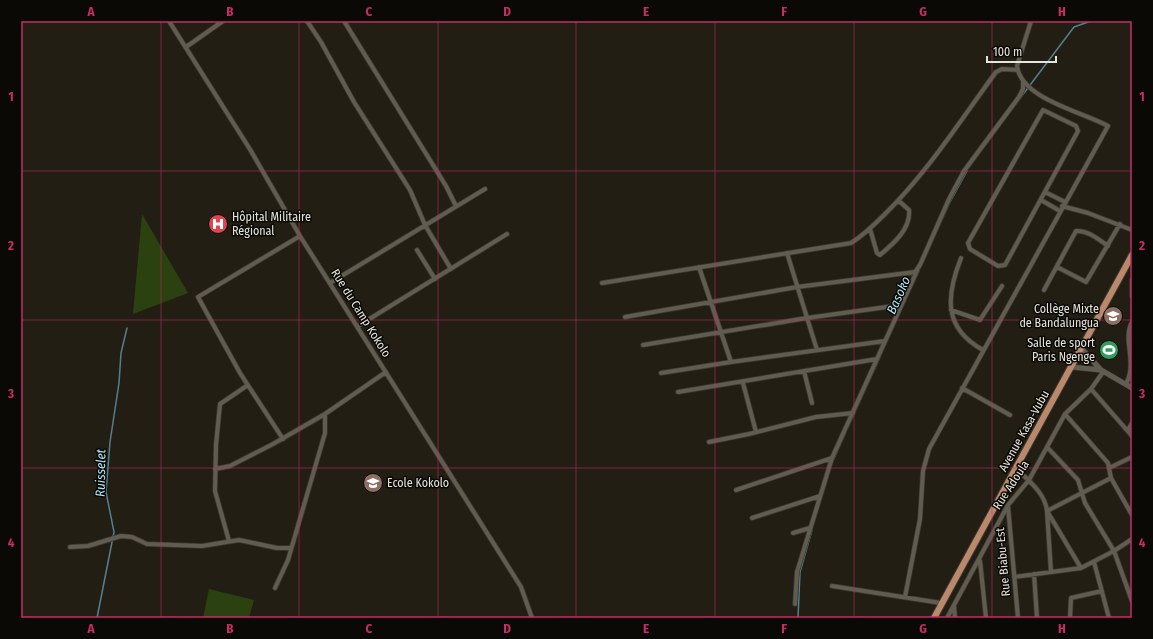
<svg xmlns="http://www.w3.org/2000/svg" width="1153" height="639" viewBox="0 0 1153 639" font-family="'Fira Sans Condensed',sans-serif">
<rect width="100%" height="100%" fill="#231e14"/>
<path fill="#2c4110" d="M142,214L188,293L133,314Z
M209,589L254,600L249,618H203Z"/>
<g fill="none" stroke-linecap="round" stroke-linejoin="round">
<path stroke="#52808d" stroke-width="1.5" d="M1021,97L1074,27L1091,21
M910,290L949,204L967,171
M848,427L880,357
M832,463L845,434
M97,618L114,532L106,492L110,442L119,383L121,353L127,328
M798,618L800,572L812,530"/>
<defs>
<path id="minor" d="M169,21L251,151L300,236L521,587L532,618
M307,21L321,42L354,102L410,190L425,225L451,269
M344,21L446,186L456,206
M186,47L223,21
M1043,110L1076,126L1078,131L1005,265L998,266L970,249L968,243Z
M1045,192L1065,202
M1041,200L1060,211
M1062,206L1088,213L1132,230
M870,229L877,253L880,255C893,244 911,229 909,210L899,201
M417,250L435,279
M787,253L817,350
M961,258C946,296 943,328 983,350
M699,267L731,362L885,341
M1057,267L1086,282L1120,224
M1132,280V296
M330,283L485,189
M602,283L851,243C864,235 873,226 884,215C927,173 960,121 996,72L1002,69L1018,70
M1044,290L1076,231C1088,230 1099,240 1108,246
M951,310L980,320L1002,286
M625,317L797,287L915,272L920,265L949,199L964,171L1019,97L1023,89V80
M358,326L507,234
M643,345L807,318L901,305
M804,371L812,403
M661,373L731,362
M743,383L756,432
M1126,384C1138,361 1122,341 1132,322
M962,388L1010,415
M1091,389L1132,436
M678,392L877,359
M1065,414L1108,463L1111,478L1132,515
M1128,430L1132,423
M283,439L240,373L198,297L300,236
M709,442L749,434L816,417L853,413
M1047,447L1078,480L1085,503L1114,551L1132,601
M1016,468C1029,481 1045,493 1047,511L1081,568
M1109,468L1132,457
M215,469L230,466L273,444L325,414L386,372
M736,490L832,458
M1008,506L1018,618
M752,518L820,496
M793,533L810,528
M229,541L215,491L216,445L220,404L248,385
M70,547L88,546L121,536L132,537L147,544L202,546L239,540L277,548H290
M980,561L986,618
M1094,562L1109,618
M1051,572L1047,511L1111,478
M1034,574L1037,618
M1014,577L1081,568L1114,551L1132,539
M832,586L941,603
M275,588L288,560L325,433V414
M905,597L920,519L923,471L929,449L1108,126C1083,112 1021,99 1017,66L1031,21
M795,604L797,572L832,458L917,271
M954,606L955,618
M947,618L1008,505L1029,480L1065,414L1091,389L1103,372
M1070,618L1071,598L1102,591"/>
<path id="tertiary" d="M1082,349L1101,370L1132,388
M1072,367L1101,370"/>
<path id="primary" d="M934,618L1132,255"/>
</defs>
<use href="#minor" stroke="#3c3832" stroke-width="5.5"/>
<use href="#tertiary" stroke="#3c3832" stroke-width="6"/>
<use href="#primary" stroke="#3c3832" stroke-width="8"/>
<use href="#minor" stroke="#615c50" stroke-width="4"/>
<use href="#tertiary" stroke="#615c50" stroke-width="5"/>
<use href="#primary" stroke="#ba896c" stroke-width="6"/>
</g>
<path fill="none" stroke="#c62c68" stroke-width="1" stroke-opacity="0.55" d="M161,21V618M299,21V618M438,21V618M576,21V618M715,21V618M854,21V618M992,21V618M21,171H1132M21,320H1132M21,468H1132"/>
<defs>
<symbol id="hospital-disc" viewBox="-11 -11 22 22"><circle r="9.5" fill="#e0444e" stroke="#0a0905"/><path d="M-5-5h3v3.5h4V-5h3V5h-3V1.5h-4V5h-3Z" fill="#fff"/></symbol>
<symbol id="school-disc" viewBox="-11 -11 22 22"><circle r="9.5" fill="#8d6e63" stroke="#0a0905"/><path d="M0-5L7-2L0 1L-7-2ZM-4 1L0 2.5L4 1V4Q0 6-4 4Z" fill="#fff"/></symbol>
<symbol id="stadium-disc" viewBox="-11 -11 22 22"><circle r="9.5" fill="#2e9e5b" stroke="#0a0905"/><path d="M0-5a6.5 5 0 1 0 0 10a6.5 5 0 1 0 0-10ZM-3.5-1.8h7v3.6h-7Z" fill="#fff"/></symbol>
</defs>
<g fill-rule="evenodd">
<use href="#hospital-disc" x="207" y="213" width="22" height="22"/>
<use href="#school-disc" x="1102" y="305" width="22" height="22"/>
<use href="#stadium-disc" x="1098" y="339" width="22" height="22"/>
<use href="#school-disc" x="362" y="472" width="22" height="22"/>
</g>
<g text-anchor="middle" stroke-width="3" stroke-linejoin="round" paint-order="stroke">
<g font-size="12" fill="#e6e3dc" stroke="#0a0905" text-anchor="start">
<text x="232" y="221">Hôpital Militaire<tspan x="232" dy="14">Régional</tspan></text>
<text x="1099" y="313" text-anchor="end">Collège Mixte<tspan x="1099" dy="14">de Bandalungua</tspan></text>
<text x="1095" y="347" text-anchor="end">Salle de sport<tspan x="1095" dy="14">Paris Ngenge</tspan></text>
<text x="387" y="487">Ecole Kokolo</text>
</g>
<g font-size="12" fill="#e6e3dc" stroke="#0a0905">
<text transform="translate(361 313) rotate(58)" y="4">Rue du Camp Kokolo</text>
<text transform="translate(1024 431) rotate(-61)" y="4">Avenue Kasa-Vubu</text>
<text transform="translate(1011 485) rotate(-57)" y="4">Rue Adoula</text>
<text transform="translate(1003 562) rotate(-95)" y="4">Rue Biabu-Est</text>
</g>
<g font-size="13" font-style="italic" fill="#b3e8fc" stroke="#0a0905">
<text transform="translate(898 295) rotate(-66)" y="5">Basoko</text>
<text transform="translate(100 473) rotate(-89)" y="5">Ruisselet</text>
</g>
</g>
<rect width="1153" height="639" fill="none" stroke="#0a0905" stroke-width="44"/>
<path d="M987 56v6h69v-6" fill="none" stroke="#e6e3dc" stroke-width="2"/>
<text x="993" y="56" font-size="12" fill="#e6e3dc" stroke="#0a0905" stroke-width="3" paint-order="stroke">100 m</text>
<rect x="22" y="22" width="1109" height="595" fill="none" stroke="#c62c68" stroke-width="1.5"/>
<g font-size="13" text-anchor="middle" font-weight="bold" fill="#c62c68">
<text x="91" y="16">A</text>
<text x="230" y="16">B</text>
<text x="369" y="16">C</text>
<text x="507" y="16">D</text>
<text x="646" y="16">E</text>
<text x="784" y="16">F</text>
<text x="923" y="16">G</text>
<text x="1062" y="16">H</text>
<text x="11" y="101">1</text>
<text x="1142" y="101">1</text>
<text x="11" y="250">2</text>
<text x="1142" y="250">2</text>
<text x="11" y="398">3</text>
<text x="1142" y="398">3</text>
<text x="11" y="547">4</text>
<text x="1142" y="547">4</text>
<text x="91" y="633">A</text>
<text x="230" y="633">B</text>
<text x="369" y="633">C</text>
<text x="507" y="633">D</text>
<text x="646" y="633">E</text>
<text x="784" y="633">F</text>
<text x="923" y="633">G</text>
<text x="1062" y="633">H</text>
</g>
</svg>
